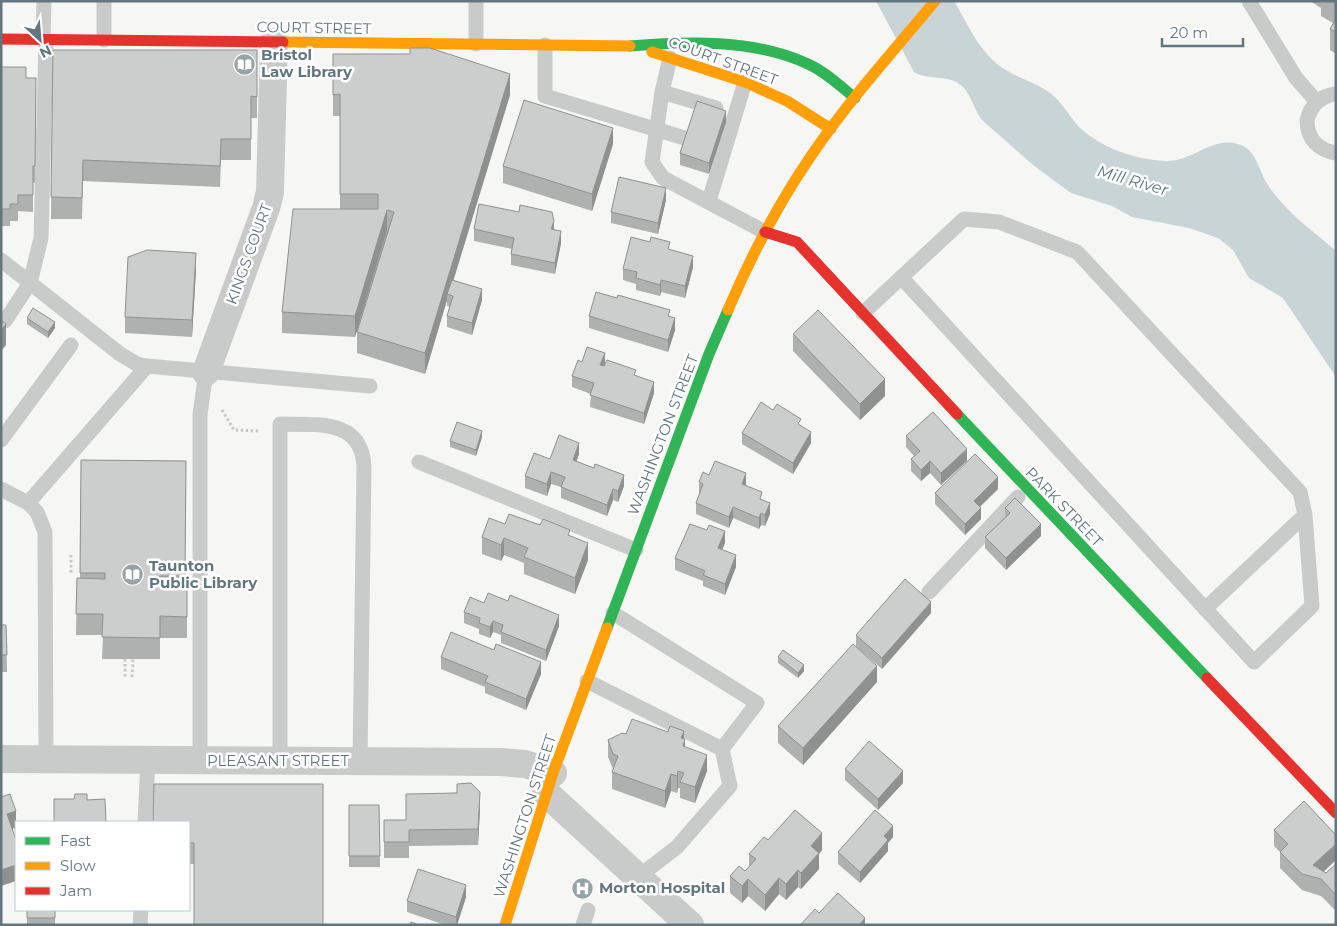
<svg xmlns="http://www.w3.org/2000/svg" width="1337" height="926" viewBox="0 0 1337 926" font-family="Montserrat,sans-serif">
<rect width="100%" height="100%" fill="#f6f6f5"/>
<path fill="#c8d4d5" d="M876,1H954C969,26 981,56 1006,70C1020,79 1037,83 1050,93C1062,102 1069,116 1079,127C1101,148 1136,160 1166,161C1192,162 1212,136 1238,144C1256,149 1258,168 1266,182C1283,210 1312,230 1336,251V377L1283,298L1249,278L1233,250L1218,238L1189,228L1132,217L1112,206L1071,193L1033,165L982,120C974,110 972,96 962,86C950,74 928,81 914,72Z"/>
<g fill="none" stroke-linecap="round" stroke-linejoin="round">
<path stroke="#c7c8c9" stroke-width="3" stroke-dasharray="2.5 2.5" stroke-linecap="butt" d="M222,410L234,430L259,431
M71,555V575
M125,659V677
M132,677L133,659"/>
<path stroke="#c9cbcb" stroke-width="15" d="M104,1V40
M476,1V44
M1249,1L1296,78L1317,102
M43,40L44,1
M545,45V96L688,139
M670,58L662,92L652,162L663,178L765,232
M662,92L716,108
M1336,94C1320,96 1311,105 1307,120C1307,139 1318,150 1336,153
M709,201L745,82
M1,260L120,354L137,364L147,366L370,386
M863,313L964,219L999,222L1077,252L1300,492L1305,515L1312,606L1254,662L901,277
M5,321L30,283L41,238L46,40
M1,440L71,345
M419,462L636,550
M1,489L28,503L147,366
M28,503L37,512L45,532L46,760
M929,592L1018,497
M1205,609L1305,515
M587,681L722,749L757,703L613,613
M200,760V414L206,372
M280,761V424C316,425 362,418 364,467L360,761
M145,822L148,760
M638,877L677,847L730,786L722,749
M140,925L141,910
M583,925L588,910"/>
<path stroke="#c9cbcb" stroke-width="28" d="M206,372L266,208L270,192L274,42
M1,759L501,762L525,764L553,773
M546,793L690,925"/>
<path stroke="#30b455" stroke-width="11" d="M630,46C688,41 754,39 808,64C826,72 840,86 855,98
M957,414L1207,678
M607,628L709,354L728,310"/>
<path stroke="#ff9f0a" stroke-width="11" d="M283,42L630,46
M652,52L745,82L787,101L831,129
M728,310C751,256 778,204 811,156C848,101 893,52 935,1
M505,925L553,773L607,628"/>
<path stroke="#e5322d" stroke-width="11" d="M1,39L283,42
M765,232L797,242L957,414
M1207,678L1336,813"/>
</g>
<path fill="#afb1b1" d="M1310,1H1336V54L1330,50V29L1333,23L1321,16V8Z
M53,50H257V118H251V160H221L220,187L83,181L82,219H51Z
M333,54L510,95L453,280L482,300L472,335L447,327V316L450,307L447,306V300L425,374L357,353V332L387,231L355,337L282,333V312L340,209V116H333Z
M1,67L26,78H36L35,183H33V212L18,211V221H10V226H1Z
M726,122L709,174L680,165V153Z
M613,144L592,211L503,183V166Z
M666,200L658,234L611,223V212Z
M474,229L554,230L561,243L555,274L511,265V254L512,249L474,241Z
M670,249L693,267L685,298L661,292L660,296L636,290V284L623,280V269Z
M196,270L192,337L125,333V317Z
M589,316L670,317L675,330L668,352L589,328Z
M27,318L55,328L48,338L27,324Z
M793,334L885,396L860,420L793,351Z
M582,362L605,365L636,376L654,393L644,424L590,407L591,394L572,387V376Z
M801,426L811,443L793,474L742,444V433Z
M906,436L967,449L941,485L930,473L921,481L911,471V459L914,456L906,447Z
M482,437L476,456L450,447V441Z
M579,454L576,461L624,486L618,502L613,500L607,516L561,498V487L551,484L547,496L525,488V476L550,459Z
M81,460L186,461L185,580H187V638H160V659H102L103,635H76L77,578H80Z
M709,475L746,485L745,486L762,500L770,514L765,526L761,525L759,529L733,518L729,528L696,514V503L699,494V482Z
M998,489L980,507L981,519L965,535L935,504V493Z
M1005,508L1041,536L1006,570L985,548V537L1005,517Z
M505,524L540,525L570,536L588,560L575,594L524,574V563L504,555L501,561L482,554V537Z
M725,543L722,550L736,567L725,595L703,586V581L675,570V558Z
M484,603L559,626L546,661L501,643V635L493,632L490,638L479,634V629L464,623V612Z
M931,613L882,669L856,647V635Z
M1,625H6L7,672H1Z
M441,657L541,674L526,710L485,693V687L441,669Z
M778,657L804,671L798,678L778,663Z
M877,682L803,765L778,743V726Z
M626,734L684,739L685,747L707,771L695,803L680,798V788H678L677,793L671,791L665,808L612,789V772L613,769L608,757V740Z
M845,769L903,783L878,810L845,780Z
M323,784L194,864H189V822Z
M349,805H379L380,867H349Z
M480,809L478,845L409,846V858H384V820H406Z
M1274,830L1326,873L1336,864V911L1321,896L1302,890L1280,868V852L1274,846Z
M893,837L888,843V851L860,883L838,864V852Z
M768,840L822,850L819,854V869L801,889L798,887L786,900L779,894L765,911L748,896L742,903L730,893V876L745,871L749,867V854Z
M466,897L457,925H445L407,912V901Z
M27,910H55V925H27Z"/>
<path fill="#8f9090" d="M510,74V95L449,295L447,294V300L425,374V353Z
M726,111V122L709,174V163Z
M613,128V144L592,211V194Z
M666,188V200L658,234V223Z
M387,210V231L355,337V316Z
M554,221V232L551,229Z
M561,231V243L555,274V263Z
M196,253V270L192,337V320Z
M693,256V267L685,298V286Z
M661,280V292L660,296V285Z
M482,289V300L472,335V323Z
M675,318V330L668,352V340Z
M55,322V328L48,338V332Z
M6,324V345L1,351V330Z
M605,353V365L600,377V365Z
M885,379V396L860,420V404Z
M654,382V393L644,424V413Z
M482,431V437L476,456V450Z
M811,432V443L793,474V463Z
M579,443V454L573,471V460Z
M967,449V461L941,485V473Z
M930,461V473L921,481V470Z
M551,472V484L547,496V484Z
M746,473V485L742,495V484Z
M624,475V486L618,502V491Z
M998,477V489L974,512V501Z
M613,489V500L607,516V505Z
M770,503V514L765,526V515Z
M733,507V518L729,528V517Z
M981,508V519L965,535V524Z
M761,513V525L759,529V518Z
M1041,524V536L1006,570V558Z
M725,531V543L718,559V548Z
M504,538V555L501,561V545Z
M588,543V560L575,594V578Z
M736,555V567L725,595V584Z
M931,602V613L882,669V658Z
M559,615V626L546,661V650Z
M493,621V632L490,638V627Z
M541,662V674L526,710V699Z
M804,665V671L798,678V673Z
M877,666V682L803,765V748Z
M684,731V743L685,739V756L681,738Z
M707,755V771L695,803V787Z
M678,771V788L677,793V776Z
M903,771V783L878,810V799Z
M671,774V791L665,808V791Z
M480,792V809L478,845V829Z
M16,811V828L7,830V814Z
M893,826V837L888,843V851L860,883V872L884,836Z
M822,833V850L819,854V869L801,889V873L811,846Z
M1336,844V860L1317,878L1313,865Z
M16,865V881L1,886V870Z
M798,870V887L786,900V884Z
M779,878V894L765,911V895Z
M748,879V896L742,903V886Z
M466,885V897L457,925H456V917Z
M865,918V925H859Z"/>
<path fill="#cccece" stroke="#8f9090" d="M1336,19V32L1330,29Z
M410,48H430L510,74L425,353L357,332L394,212L387,210L355,316L282,312L293,209H378V194H340V94L333,95V54H410Z
M53,50H257V97L251,96V139H221L220,166L83,160L82,198L51,197Z
M1,67H26V78H36L35,166H33V195H18V204H10V209H1Z
M524,100L613,128L592,194L503,166Z
M697,101L726,111L709,163L680,153Z
M619,177L666,188L658,223L611,212Z
M479,204L519,212L520,205L552,212L554,221L551,229L561,231L555,263L511,254L514,238L474,229Z
M631,237L650,242L651,237L670,242L668,249L693,256L685,286L661,280L660,285L636,278L637,272L623,269Z
M147,250L196,253L192,320L125,317L128,257Z
M452,280L482,289L472,323L447,316L453,296L447,294Z
M596,292L617,298L618,295L670,310L668,316L675,318L668,340L589,316Z
M33,308L55,322L48,332L27,318Z
M818,310L885,379L860,404L793,334Z
M1,320L6,324L1,330Z
M587,347L605,353L600,365L604,366L607,360L636,370L634,375L654,382L644,413L590,395L594,383L572,376L578,360L582,362Z
M761,402L773,410L777,404L801,419L798,424L811,432L793,463L742,433Z
M933,412L967,449L941,473L930,461L921,470L911,459L920,451L906,436Z
M457,422L482,431L476,450L450,441Z
M559,435L579,443L573,460L594,468L595,464L624,475L618,491L613,489L607,505L561,487L565,477L551,472L547,484L525,476L534,453L550,459Z
M975,454L998,477L974,501L981,508L965,524L935,493Z
M81,460L186,461L185,576H159V580H187V617L160,616V638L102,637L103,614H76L77,578L105,579V573H80Z
M715,461L746,473L742,484L762,492L760,499L770,503L765,515L761,513L759,518L733,507L729,517L696,503L703,484L699,482L703,472L709,475Z
M1015,498L1041,524L1006,558L985,537L1010,513L1005,508Z
M509,514L540,525L543,519L570,530L568,535L588,543L575,578L524,557L528,548L504,538L501,545L482,537L489,518L505,524Z
M690,524L707,530L709,525L725,531L718,548L736,555L725,584L703,575L705,571L675,558Z
M905,579L931,602L882,658L856,635Z
M488,593L508,601L510,595L559,615L546,650L501,632L503,625L493,621L490,627L479,623L480,618L464,612L470,597L484,603Z
M1,625H6L7,655H1Z
M451,632L494,650L496,644L541,662L526,699L485,682L488,676L441,657Z
M853,644L877,666L803,748L778,726Z
M783,650L804,665L798,673L778,657Z
M632,719L668,732L670,726L684,731L681,738L685,739L683,746L707,755L695,787L680,782L684,773L678,771L677,776L671,774L665,791L612,772L618,756L613,754L608,740L622,733L626,734Z
M869,741L903,771L878,799L845,769Z
M471,783L480,792L478,829L409,830V842H384V820H406V794L457,793V784Z
M154,784H323V925H194V843H189V822H153Z
M10,794L16,811L7,814L16,840V865L1,870V797Z
M75,794H87V800L105,799L106,822H54V799H74Z
M1304,801L1336,835V844L1313,865L1326,873L1336,864V895L1321,879L1302,874L1280,852L1288,844L1274,830Z
M349,805H379L380,856H349Z
M795,810L822,833L811,846L819,853L801,873L798,870L786,884L779,878L765,895L748,879L742,886L730,876L739,866L745,871L756,859L749,854L764,837L768,840Z
M875,810L893,826L884,836L888,840L860,872L838,852Z
M418,869L466,885L456,917L407,901Z
M838,893L865,918L859,925H800L815,909L819,913Z
M27,910H55V918H27Z
M411,922L419,925H410Z"/>
<defs>
<symbol id="library-disc" viewBox="-11 -11 22 22"><circle r="9.5" fill="#96a3a9" stroke="#fff"/><path d="M-6-4Q-3-5.5-.7-3.5V5Q-3 3-6 4ZM6-4Q3-5.5 .7-3.5V5Q3 3 6 4Z" fill="#fff"/></symbol>
<symbol id="hospital-disc" viewBox="-11 -11 22 22"><circle r="9.5" fill="#96a3a9" stroke="#fff"/><path d="M-5-5h3v3.5h4V-5h3V5h-3V1.5h-4V5h-3Z" fill="#fff"/></symbol>
</defs>
<g fill-rule="evenodd">
<use href="#library-disc" x="232" y="52" width="25" height="25"/>
<use href="#library-disc" x="120" y="562" width="25" height="25"/>
<use href="#hospital-disc" x="570" y="876" width="25" height="25"/>
</g>
<g text-anchor="middle" stroke-width="5" stroke-linejoin="round" paint-order="stroke">
<g font-size="15" fill="#627680" stroke="#fff">
<text transform="translate(314 28) rotate(1)" y="5">COURT STREET</text>
<text transform="translate(723 61) rotate(20)" y="5">COURT STREET</text>
<text transform="translate(249 254) rotate(-70)" y="5">KINGS COURT</text>
<text transform="translate(663 435) rotate(-69)" y="5">WASHINGTON STREET</text>
<text transform="translate(1064 507) rotate(46)" y="5">PARK STREET</text>
<text x="278" y="766">PLEASANT STREET</text>
<text transform="translate(525 816) rotate(-72)" y="5">WASHINGTON STREET</text>
</g>
<g font-size="15" font-weight="bold" fill="#627680" stroke="#fff" text-anchor="start">
<text x="261" y="60">Bristol<tspan x="261" dy="17">Law Library</tspan></text>
<text x="149" y="571">Taunton<tspan x="149" dy="17">Public Library</tspan></text>
<text x="599" y="893">Morton Hospital</text>
</g>
<g font-size="16" font-style="italic" fill="#5d767b" stroke="#fff">
<text transform="translate(1133 180) rotate(16)" y="6">Mill River</text>
</g>
</g>
<rect width="1337" height="926" fill="none" stroke="#627680" stroke-width="5"/>
<rect x="15" y="821" width="175" height="90" fill="#ffffff" stroke="#c0c8cc"/>
<rect x="25" y="837" width="25" height="8" fill="#30b455" stroke="#c0c8cc"/>
<text x="60" y="846" font-size="15" fill="#627680">Fast</text>
<rect x="25" y="862" width="25" height="8" fill="#ff9f0a" stroke="#c0c8cc"/>
<text x="60" y="871" font-size="15" fill="#627680">Slow</text>
<rect x="25" y="887" width="25" height="8" fill="#e5322d" stroke="#c0c8cc"/>
<text x="60" y="896" font-size="15" fill="#627680">Jam</text>
<g transform="translate(40 40) rotate(154)" stroke="#ffffff" stroke-width="4" paint-order="stroke">
<path d="M0-4L9 19L0 12L-9 19Z" fill="#627680"/>
<text y="-8" font-size="14" font-weight="bold" text-anchor="middle" fill="#627680">N</text>
</g>
<path d="M1162 38v8h81v-8" fill="none" stroke="#627680" stroke-width="2.5"/>
<text x="1170" y="38" font-size="15" fill="#627680" stroke="#ffffff" stroke-width="4" paint-order="stroke">20 m</text>
</svg>
